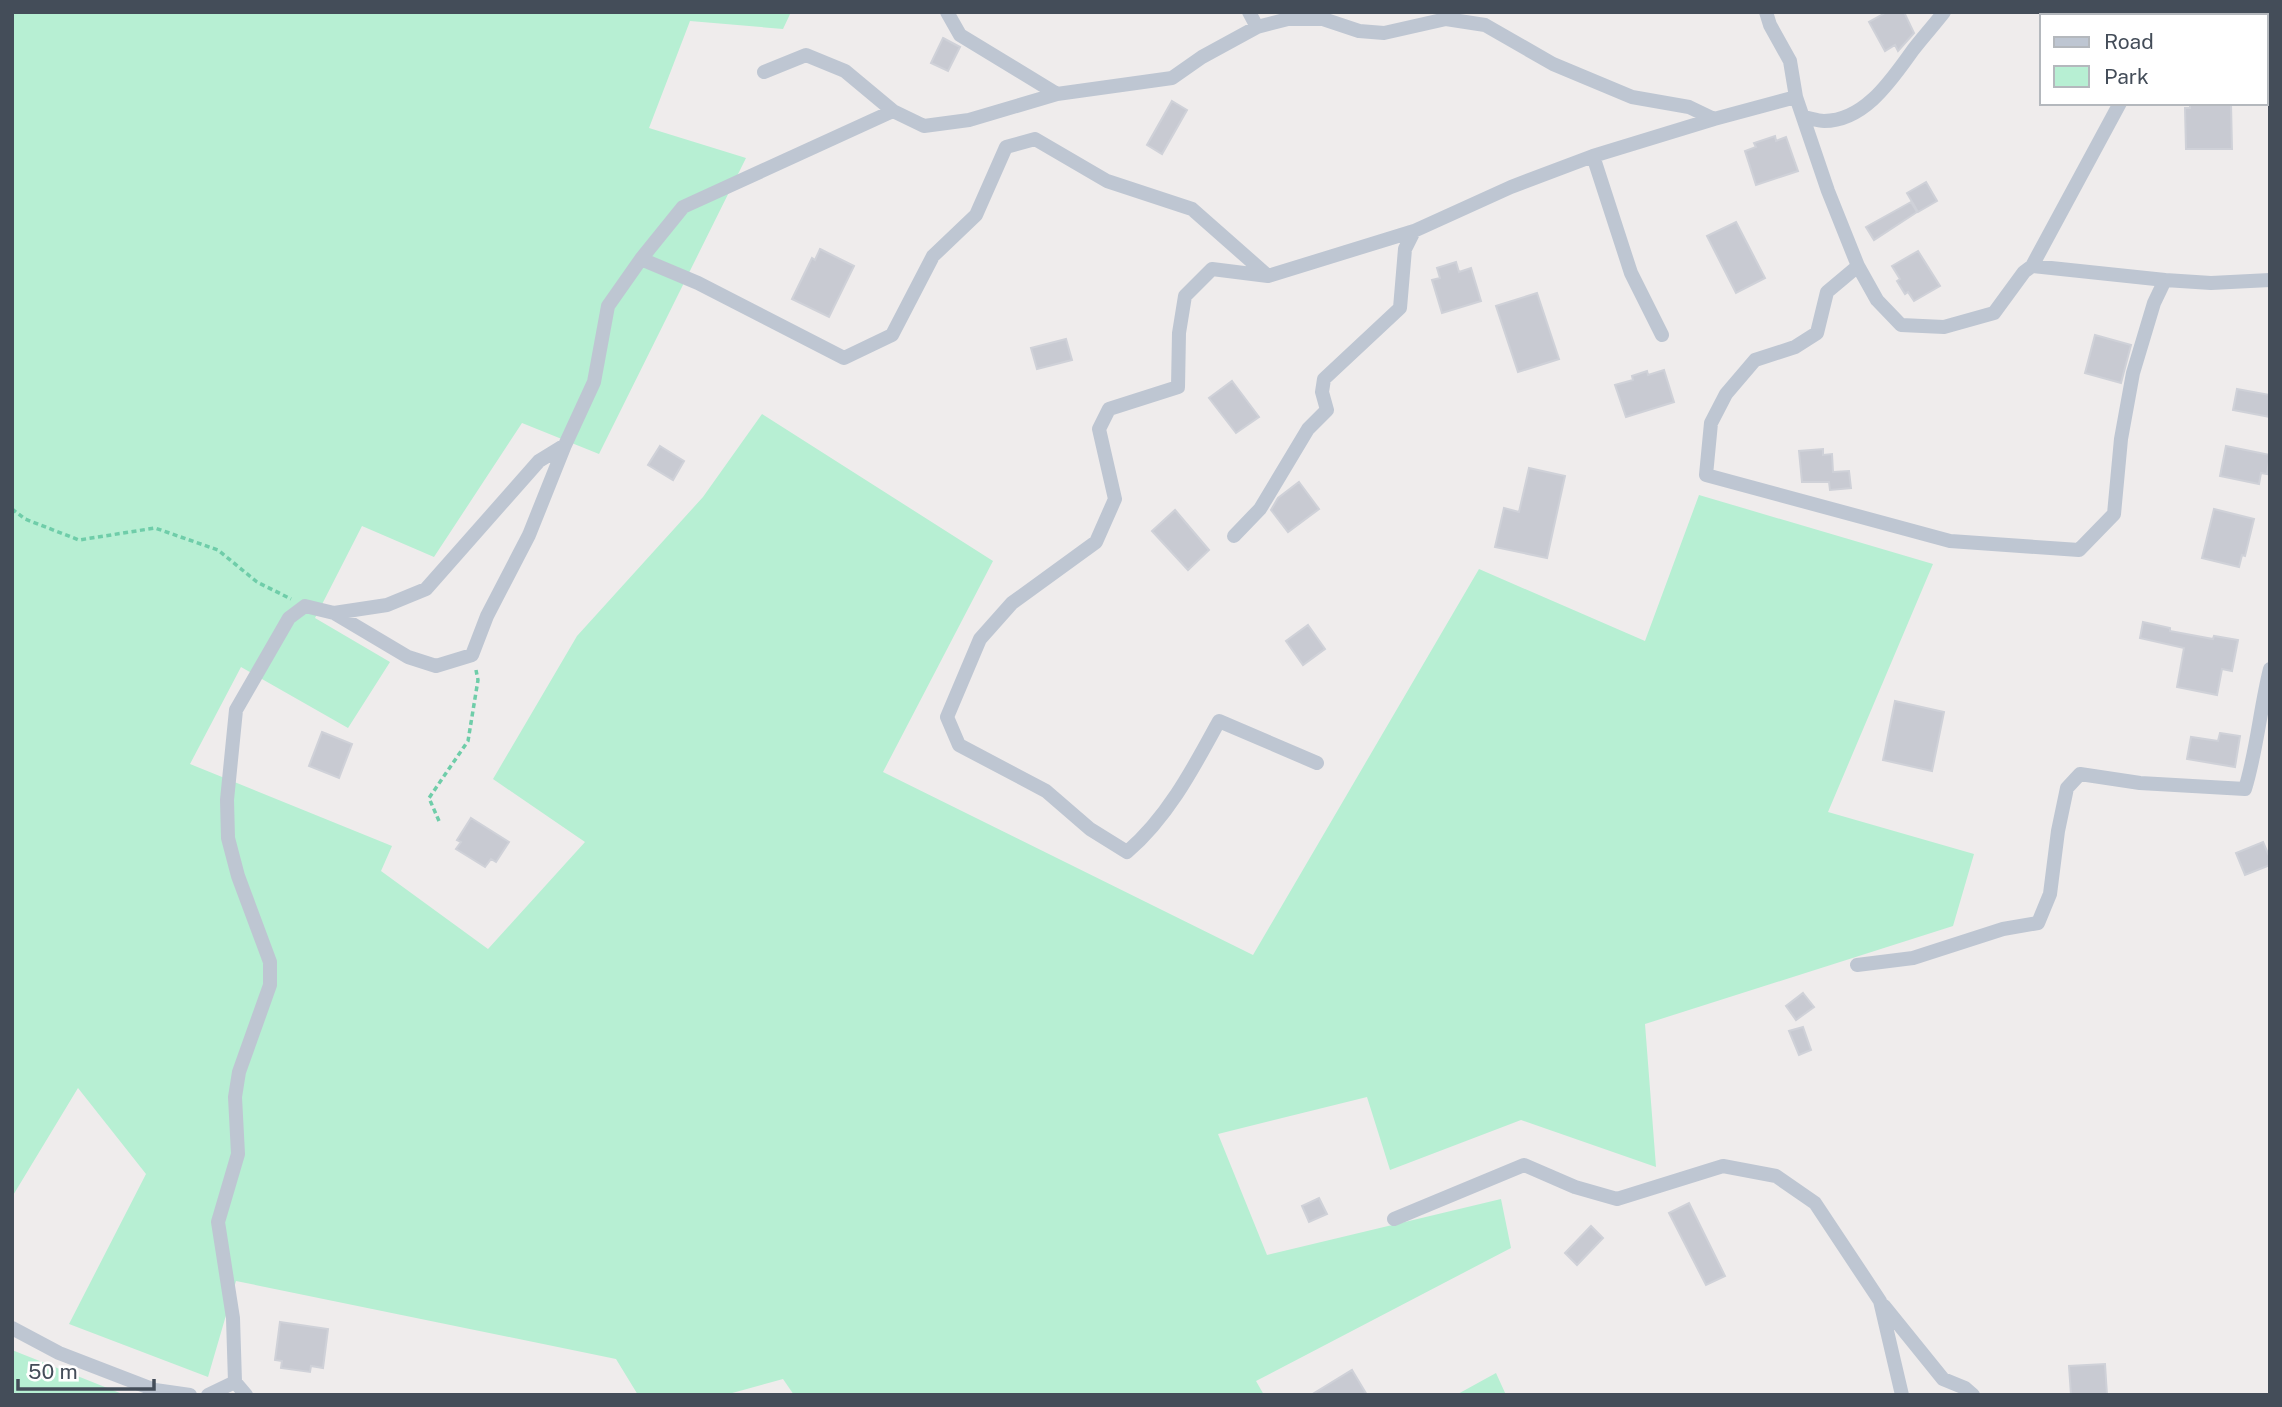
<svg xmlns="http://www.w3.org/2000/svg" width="2282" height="1407" viewBox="0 0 2282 1407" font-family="'Public Sans',sans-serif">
<rect width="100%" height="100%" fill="#efecec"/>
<path fill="#b7efd3" d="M12,12H791L783,29L690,21L649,128L746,158L599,454L522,423L434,557L362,526L315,618L390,662L348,728L241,667L190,764L392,846L381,871L488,949L585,842L493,779L577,636L703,497L762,414L993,561L883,772L1253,955L1479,569L1645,641L1699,495L1933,564L1828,812L1974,854L1953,926L1645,1024L1656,1167L1521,1120L1390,1170L1367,1097L1218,1134L1267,1255L1501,1199L1511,1248L1256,1381L1264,1395H794L783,1379L725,1395H638L616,1359L236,1281L208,1377L69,1324L146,1174L78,1088L12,1197Z
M12,1350L125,1395H12Z
M1496,1373L1506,1395H1456Z"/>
<path fill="#c8cad2" stroke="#cfd1d8" stroke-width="2" d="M1887,12H1904L1914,33L1898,51L1895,45L1885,51L1869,22Z
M943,38L960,47L948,71L931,63Z
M1172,101L1187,110L1162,154L1147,145Z
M2190,103H2231L2232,149H2186L2185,108H2190Z
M1775,136L1776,141L1786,137L1798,171L1756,185L1745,151L1756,147L1754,143Z
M1926,182L1937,201L1918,212L1907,193Z
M1911,202L1917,212L1874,240L1866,227Z
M1736,222L1765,278L1736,293L1707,236Z
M820,249L854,266L829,317L792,299L812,258L815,260Z
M1918,251L1940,286L1914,301L1908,292L1905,294L1897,281L1900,279L1892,266Z
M1456,262L1459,272L1471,268L1481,301L1442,313L1432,280L1440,278L1437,268Z
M1537,293L1559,359L1518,372L1496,306Z
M2095,335L2131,345L2121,383L2085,373Z
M1066,339L1072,360L1037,369L1031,348Z
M1664,370L1674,402L1626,417L1615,385L1633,380L1632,376L1647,371L1648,375Z
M1232,381L1259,417L1236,433L1209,398Z
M2237,389L2270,395V417L2233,410Z
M660,446L684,461L673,480L648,465Z
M2226,446L2270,455L2267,474L2261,473L2259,484L2220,476Z
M1823,449V455L1832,454L1833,472L1849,471L1851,488L1830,490L1829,482H1802L1799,451Z
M1529,468L1565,476L1547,558L1495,547L1504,508L1519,512Z
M1299,482L1319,509L1288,532L1271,510L1278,498Z
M2214,509L2254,519L2245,556L2242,555L2239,567L2202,558Z
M1175,510L1209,550L1188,570L1152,531Z
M2143,622L2170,628V631L2213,639L2214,636L2238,640L2232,671L2222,669L2217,695L2177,687L2184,648L2140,638Z
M1308,625L1325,649L1303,665L1286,641Z
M1895,701L1944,712L1932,771L1883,760Z
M322,732L352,744L339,778L309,766Z
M2220,733L2240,736L2235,767L2187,759L2191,737L2218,741Z
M471,818L509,842L496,862L491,859L485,867L456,849L461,842L457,840Z
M2263,842L2270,858V865L2245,875L2236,853Z
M1803,993L1814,1007L1796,1020L1786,1006Z
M1803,1027L1811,1050L1799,1055L1789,1031Z
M1319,1198L1327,1214L1309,1222L1302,1206Z
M1689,1203L1725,1276L1706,1285L1669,1213Z
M1591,1226L1603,1238L1577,1265L1565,1253Z
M280,1322L328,1329L323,1368L311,1366L310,1372L281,1368L282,1361L275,1360Z
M2105,1364L2107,1395H2071L2069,1366Z
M1352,1370L1367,1395H1311Z"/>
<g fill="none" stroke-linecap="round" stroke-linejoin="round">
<path stroke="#6fcda9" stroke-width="3.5" stroke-dasharray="5 3.5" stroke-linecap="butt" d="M12,509L25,519L79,540L155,528L218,550L257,582L291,599
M439,821L429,798L468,741L478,680L476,670"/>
<path stroke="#bec6d2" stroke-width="14" d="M947,12L960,35L1057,94
M1249,12L1257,27
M1766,12L1770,25L1790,61L1796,97L1828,191L1858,266
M2114,12L2117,16
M764,72L806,55L845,71L893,111
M2266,90L2270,97
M1803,117C1810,118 1817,121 1824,121C1865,121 1892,79 1913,50C1923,37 1934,25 1944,12
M1593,156L1631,273L1662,335
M641,259L698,283L844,358L892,335L933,256L976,215L1006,147L1035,139L1107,181L1192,209L1268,276
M2032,266L2120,103
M2165,280L2032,266L2024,272L1994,313L1944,327L1901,325L1877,300L1858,266L1827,292L1817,333L1795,347L1755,360L1726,394L1711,423L1706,475L1950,541L2079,550L2114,514L2121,439L2133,373L2154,303L2165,280L2211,283L2270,280
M1234,536L1260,509L1308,429L1327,410L1322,392L1324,379L1400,308L1405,249L1414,231
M334,613L387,605L426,589L539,461L565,445
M1317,763L1219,721C1194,767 1168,817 1127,852L1090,829L1046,791L959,745L947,717L980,639L1012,603L1096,542L1115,499L1099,429L1109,409L1178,387L1179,333L1185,296L1212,269L1268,276L1414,231L1511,187L1593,156L1714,119
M1857,965L1913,958L2003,929L2038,923L2050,894L2058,831L2067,788L2080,774L2140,783L2245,789C2257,750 2260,709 2270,669
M1394,1219L1524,1165L1575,1187L1617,1199L1723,1166L1776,1176L1815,1203L1880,1301L1902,1395
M1884,1306L1943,1379L1965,1388L1973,1395
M12,1328L59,1353L155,1390L190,1395
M208,1395L235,1382
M246,1395L235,1382L233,1318L218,1222L238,1154L235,1097L239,1072L270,985V962L238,876L228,838L227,800L236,710L289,618L305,606L334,613L408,657L436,666L472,655L487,616L529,535L565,445L594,382L608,306L641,259L683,207L893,111L924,126L969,120L1057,94L1172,78L1202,57L1257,27L1288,19H1323L1359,31L1384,33L1446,19L1485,25L1553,64L1632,97L1689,107L1714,119L1796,97"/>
</g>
<rect width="2282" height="1407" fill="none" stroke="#444d59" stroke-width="28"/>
<rect x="2040" y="14" width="228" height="91" fill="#ffffff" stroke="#b4b8bd" stroke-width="2"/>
<rect x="2054" y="37" width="35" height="10" fill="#bec6d2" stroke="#b4b8bd" stroke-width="2"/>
<text x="2104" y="49" font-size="21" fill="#444d59">Road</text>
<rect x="2054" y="66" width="35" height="21" fill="#b7efd3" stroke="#b4b8bd" stroke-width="2"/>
<text x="2104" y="84" font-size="21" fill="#444d59">Park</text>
<path d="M18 1379v10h136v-10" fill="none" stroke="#444d59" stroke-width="3.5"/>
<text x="28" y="1379" font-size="21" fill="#444d59" stroke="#ffffff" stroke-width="5" paint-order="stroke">50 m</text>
</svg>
